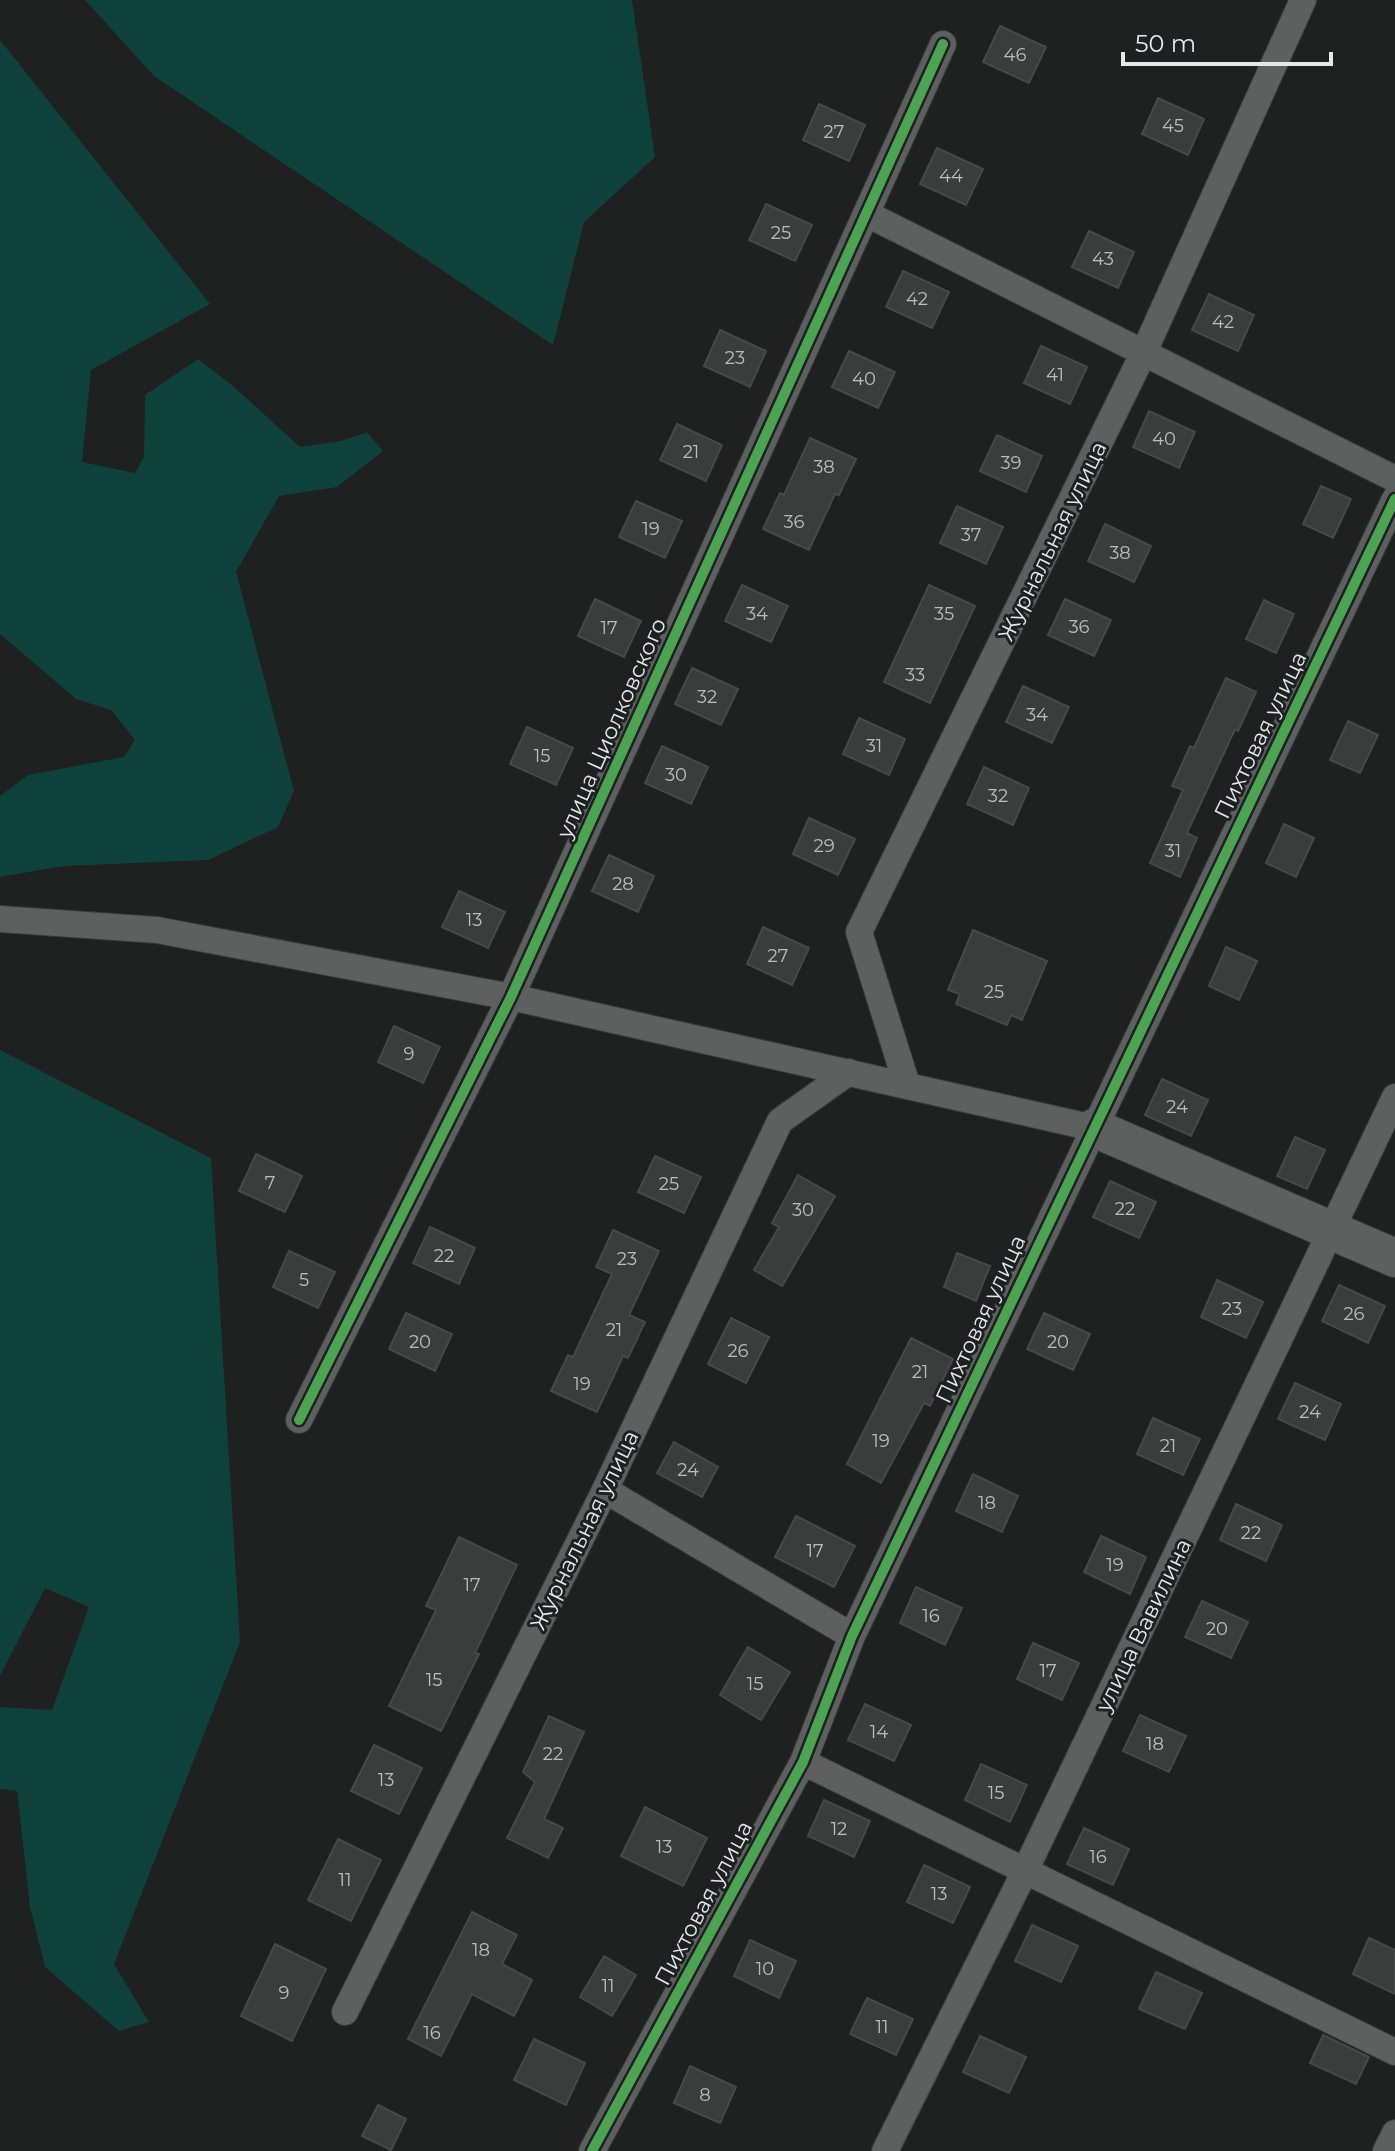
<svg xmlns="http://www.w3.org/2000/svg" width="1395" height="2151" viewBox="0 0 1395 2151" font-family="Montserrat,sans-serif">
<rect width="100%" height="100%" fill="#1f2020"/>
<path fill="#0f413b" d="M85,0H632L655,157L584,222L553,345L154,76Z
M0,40L210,304L91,370L82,462L135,473L144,457L145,395L198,359L233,386L300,447L341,441L367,432L383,451L337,487L279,496L236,572L294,791L278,827L208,860L64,866L0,877V796L28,775L124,757L135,740L111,710L76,699L0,634Z
M0,1050L211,1158L240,1642L114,1964L149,2022L119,2031L45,1967L30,1907L17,1791L0,1789V1707L52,1710L89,1607L45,1588L0,1676Z"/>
<path fill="#3b3d3c" stroke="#474948" stroke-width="2" d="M1000,26L1046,47L1029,83L983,62Z
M1158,98L1204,119L1188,155L1142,134Z
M819,104L865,125L849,161L803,140Z
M937,148L983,169L966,205L920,184Z
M766,204L812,225L795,261L749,240Z
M1089,231L1134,252L1118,288L1072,267Z
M903,271L949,292L932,328L886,307Z
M1209,294L1254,315L1238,351L1192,330Z
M720,330L766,351L750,387L704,366Z
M1041,346L1087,367L1070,404L1024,383Z
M849,351L895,372L878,408L832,387Z
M1149,411L1195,432L1179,468L1133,447Z
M677,424L722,445L706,481L660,460Z
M997,435L1042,456L1026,492L980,471Z
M810,438L856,459L839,495L835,494L809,550L763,529L780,493L784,495Z
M1321,486L1351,499L1333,538L1303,524Z
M636,501L682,521L665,558L619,537Z
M957,506L1003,527L986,564L940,543Z
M1105,524L1151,546L1134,582L1088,561Z
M742,585L788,606L771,642L725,621Z
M929,585L975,606L930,703L884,682Z
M595,599L641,621L624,657L578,636Z
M1065,599L1111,620L1094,656L1048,635Z
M1264,600L1294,614L1276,653L1246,639Z
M692,668L738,689L721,725L675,704Z
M1226,678L1256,692L1238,731L1235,729L1187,833L1197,838L1180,877L1150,863L1183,790L1172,786L1190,746L1194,748Z
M1023,686L1069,707L1052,743L1006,722Z
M859,718L905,739L889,775L843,754Z
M1348,721L1378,735L1360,773L1330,760Z
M527,727L573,748L556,785L510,764Z
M662,746L708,767L691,804L645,783Z
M984,767L1029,788L1013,825L967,804Z
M809,818L855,839L838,875L793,854Z
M1284,824L1314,838L1296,877L1266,863Z
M609,855L654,876L638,912L592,891Z
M459,891L505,912L488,948L442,927Z
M763,927L809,948L792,985L747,964Z
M973,930L1047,961L1022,1020L1011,1015L1007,1025L956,1004L960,994L948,990Z
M1226,947L1257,961L1239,1000L1209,986Z
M394,1026L440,1047L423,1083L378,1062Z
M1162,1079L1208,1100L1191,1136L1145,1115Z
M1295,1137L1325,1150L1307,1189L1277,1176Z
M256,1154L302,1176L285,1212L239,1191Z
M655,1156L701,1177L684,1213L638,1192Z
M798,1175L835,1196L782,1286L754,1270L779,1227L772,1223Z
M1110,1181L1156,1202L1139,1238L1093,1217Z
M430,1227L475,1248L459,1284L413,1263Z
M613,1230L659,1251L629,1315L645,1322L628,1358L623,1356L597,1412L551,1391L568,1355L573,1357L612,1274L596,1267Z
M289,1251L335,1272L318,1308L273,1287Z
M957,1253L990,1266L976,1301L944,1287Z
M1217,1280L1263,1302L1246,1338L1201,1317Z
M1339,1285L1385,1306L1368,1343L1322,1321Z
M406,1313L452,1334L435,1371L389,1349Z
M1044,1313L1090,1334L1073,1370L1027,1349Z
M731,1318L769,1337L746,1383L708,1364Z
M911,1338L953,1359L930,1406L924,1403L881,1483L847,1464Z
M1295,1383L1341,1404L1325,1440L1278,1419Z
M1153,1418L1200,1439L1183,1475L1137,1454Z
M674,1442L718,1467L702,1497L657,1473Z
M973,1474L1018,1496L1002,1532L956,1511Z
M1236,1504L1282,1525L1266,1561L1220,1540Z
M796,1516L855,1546L834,1587L775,1557Z
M1101,1536L1146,1557L1130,1594L1084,1572Z
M459,1537L517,1565L475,1653L479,1654L441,1731L389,1706L436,1610L426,1606Z
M916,1587L962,1608L945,1645L900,1623Z
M1202,1601L1248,1622L1231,1658L1185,1637Z
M1033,1643L1079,1663L1062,1700L1017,1679Z
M748,1647L790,1672L761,1720L720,1695Z
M865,1704L911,1725L894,1761L848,1740Z
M1140,1715L1186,1736L1169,1772L1123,1751Z
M549,1716L584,1732L544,1819L563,1828L548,1858L507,1838L535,1782L523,1772Z
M374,1745L422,1768L399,1814L351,1791Z
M981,1764L1027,1785L1010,1822L965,1800Z
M824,1800L870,1821L854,1857L808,1836Z
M645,1807L707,1838L683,1886L621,1856Z
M1084,1828L1129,1849L1113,1885L1067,1864Z
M338,1839L381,1860L351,1921L308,1900Z
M924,1865L970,1887L953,1923L907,1902Z
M472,1912L517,1935L502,1964L532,1980L514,2016L472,1994L441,2056L408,2039Z
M1032,1925L1078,1946L1061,1982L1015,1961Z
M1369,1938L1395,1950V1994L1353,1974Z
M750,1940L796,1961L779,1998L734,1976Z
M275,1944L326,1969L292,2041L241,2016Z
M604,1956L636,1975L612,2016L580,1997Z
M1156,1972L1202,1993L1185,2029L1139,2009Z
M867,1998L913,2019L896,2055L850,2034Z
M1323,2035L1369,2057L1356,2084L1310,2063Z
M980,2036L1026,2057L1009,2093L963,2072Z
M534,2039L585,2063L566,2105L514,2080Z
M690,2066L736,2087L720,2123L674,2103Z
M378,2105L406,2119L391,2150L362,2136Z"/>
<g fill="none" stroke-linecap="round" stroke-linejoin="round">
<defs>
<path id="street" d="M867,214L1395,479
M0,919L157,930L511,997L1094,1128
M907,1085L859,932L1144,352L1303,0
M299,1420L511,997L943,44
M605,1490L852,1636
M803,1762L1395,2052
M345,2012L605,1490L780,1121L849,1072
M592,2151L803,1762L852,1636L1395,499
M885,2151L1025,1871L1395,1097
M1386,2151L1395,2133"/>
<path id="secondary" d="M1094,1128L1395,1258"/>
</defs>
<use href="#street" stroke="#393a3a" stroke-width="28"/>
<use href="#secondary" stroke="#393a3a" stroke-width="40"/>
<use href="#street" stroke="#5e605f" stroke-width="26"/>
<use href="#secondary" stroke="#5e605f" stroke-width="38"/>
<defs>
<path id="cycleway" d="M299,1420L511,997L943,44
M592,2151L803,1762L852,1636L1395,499"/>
</defs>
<use href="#cycleway" stroke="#1e2121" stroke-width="15"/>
<use href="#cycleway" stroke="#4ca352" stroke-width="10"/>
</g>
<g text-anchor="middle" stroke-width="6" stroke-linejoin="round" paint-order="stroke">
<g font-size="18" fill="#bbbdbd">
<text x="1015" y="61">46</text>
<text x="1173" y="132">45</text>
<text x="834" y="138">27</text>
<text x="951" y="182">44</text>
<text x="781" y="239">25</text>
<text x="1103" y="265">43</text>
<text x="917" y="305">42</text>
<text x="1223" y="328">42</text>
<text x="735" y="364">23</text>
<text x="1055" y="381">41</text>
<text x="864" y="385">40</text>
<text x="1164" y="445">40</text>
<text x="691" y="458">21</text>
<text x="1011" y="469">39</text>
<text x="824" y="473">38</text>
<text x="794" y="528">36</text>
<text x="651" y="535">19</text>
<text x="971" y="541">37</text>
<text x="1120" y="559">38</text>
<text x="757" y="620">34</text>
<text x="944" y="620">35</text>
<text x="1079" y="633">36</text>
<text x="609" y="634">17</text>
<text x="915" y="681">33</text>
<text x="707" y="703">32</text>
<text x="1037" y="721">34</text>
<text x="874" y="752">31</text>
<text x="542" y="762">15</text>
<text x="676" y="781">30</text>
<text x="998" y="802">32</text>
<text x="824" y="852">29</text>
<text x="1173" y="857">31</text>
<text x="623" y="890">28</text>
<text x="474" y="926">13</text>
<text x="778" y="962">27</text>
<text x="994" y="998">25</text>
<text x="409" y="1060">9</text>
<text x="1177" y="1113">24</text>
<text x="270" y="1189">7</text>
<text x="669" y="1190">25</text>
<text x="1125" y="1215">22</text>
<text x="803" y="1216">30</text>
<text x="444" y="1262">22</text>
<text x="627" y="1265">23</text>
<text x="304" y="1286">5</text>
<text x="1232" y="1315">23</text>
<text x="1354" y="1320">26</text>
<text x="614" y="1336">21</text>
<text x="420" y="1348">20</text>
<text x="1058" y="1348">20</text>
<text x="738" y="1357">26</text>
<text x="920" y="1378">21</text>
<text x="582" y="1390">19</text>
<text x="1310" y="1418">24</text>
<text x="881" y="1447">19</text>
<text x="1168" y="1452">21</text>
<text x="688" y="1476">24</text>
<text x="987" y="1509">18</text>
<text x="1251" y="1539">22</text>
<text x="815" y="1557">17</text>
<text x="1115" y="1571">19</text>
<text x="472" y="1591">17</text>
<text x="931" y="1622">16</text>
<text x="1217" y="1635">20</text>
<text x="1048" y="1677">17</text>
<text x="434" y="1686">15</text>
<text x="755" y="1690">15</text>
<text x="879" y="1738">14</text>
<text x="1155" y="1750">18</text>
<text x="553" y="1760">22</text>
<text x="386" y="1786">13</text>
<text x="996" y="1799">15</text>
<text x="839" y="1835">12</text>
<text x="664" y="1853">13</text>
<text x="1098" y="1863">16</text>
<text x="345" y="1886">11</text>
<text x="939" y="1900">13</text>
<text x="481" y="1956">18</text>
<text x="765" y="1975">10</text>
<text x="608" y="1992">11</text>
<text x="284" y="1999">9</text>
<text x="882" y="2033">11</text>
<text x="432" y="2039">16</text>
<text x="705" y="2101">8</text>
</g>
<g font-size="22" fill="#e6e8e8" stroke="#1e2121">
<text transform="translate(1052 541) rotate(-64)" y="8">Журнальная улица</text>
<text transform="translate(611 728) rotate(-66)" y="8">улица Циолковского</text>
<text transform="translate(1260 735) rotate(-64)" y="8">Пихтовая улица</text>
<text transform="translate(980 1319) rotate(-65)" y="8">Пихтовая улица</text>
<text transform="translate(584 1530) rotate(-64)" y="8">Журнальная улица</text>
<text transform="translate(1143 1625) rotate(-64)" y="8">улица Вавилина</text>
<text transform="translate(703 1903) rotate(-62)" y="8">Пихтовая улица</text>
</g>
</g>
<path d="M1123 52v12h208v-12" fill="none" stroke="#e6e8e8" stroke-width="4"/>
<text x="1135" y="52" font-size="24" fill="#e6e8e8" stroke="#1e2121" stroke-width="6" paint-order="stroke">50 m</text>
</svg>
